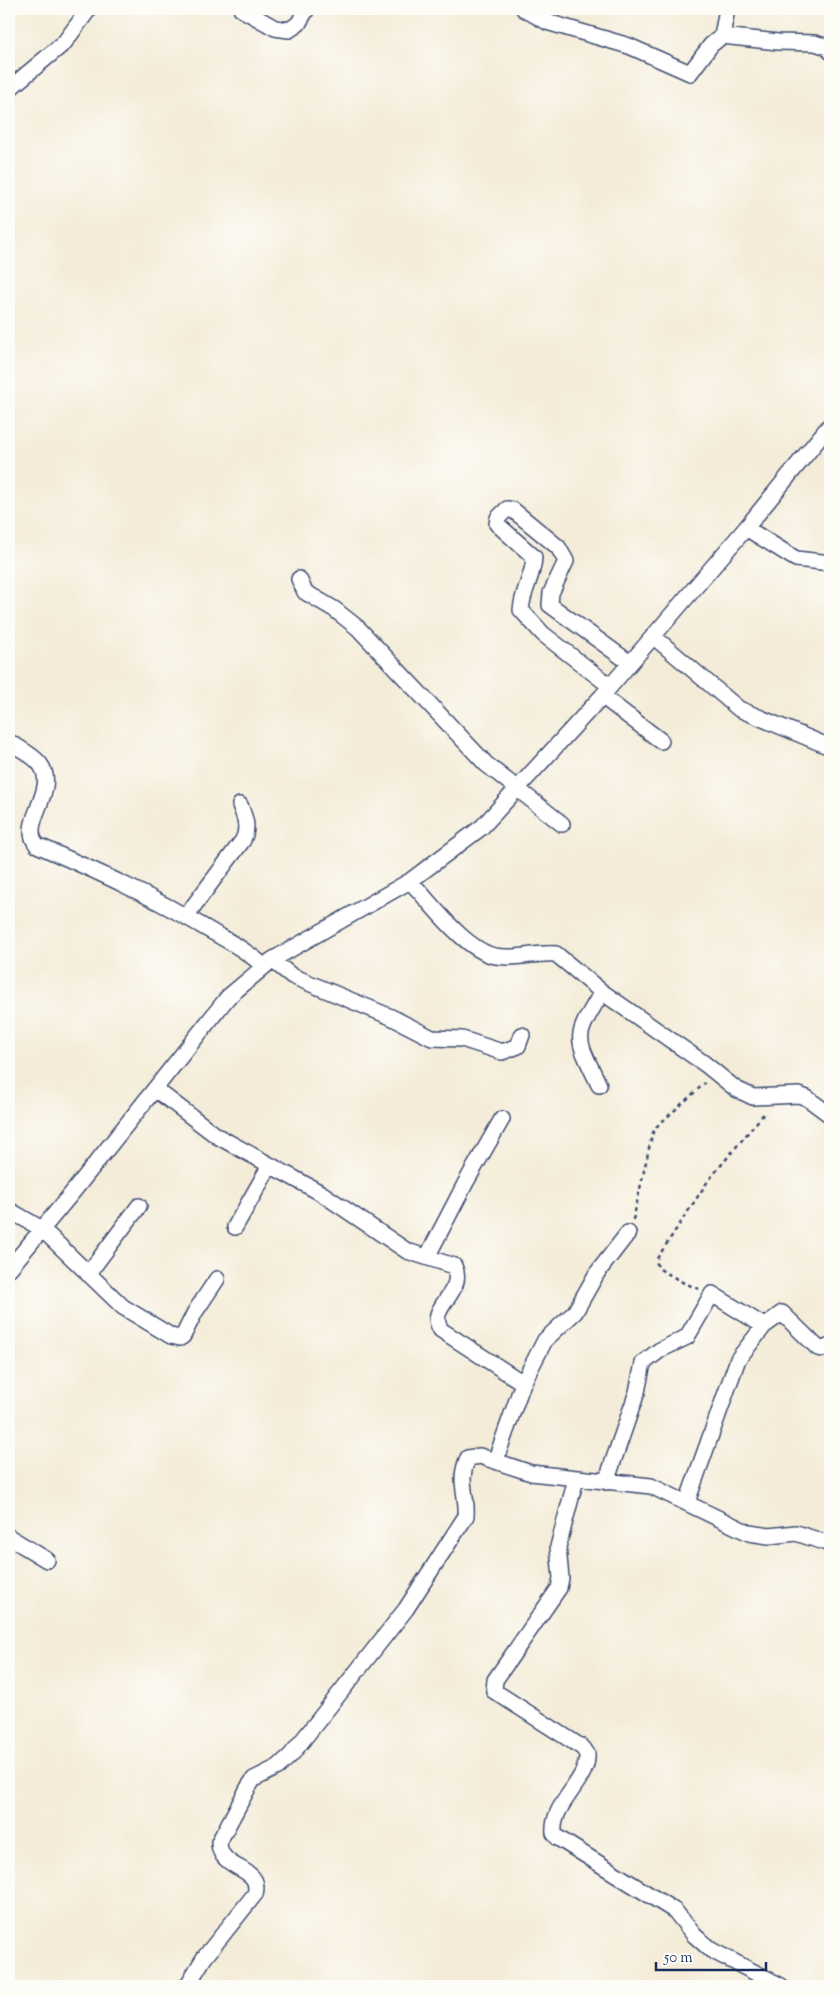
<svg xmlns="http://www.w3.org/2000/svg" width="839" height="1995" viewBox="0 0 839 1995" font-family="'Sorts Mill Goudy',serif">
<rect width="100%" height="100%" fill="#fdfcf7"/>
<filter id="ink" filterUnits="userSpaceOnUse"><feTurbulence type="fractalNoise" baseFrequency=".02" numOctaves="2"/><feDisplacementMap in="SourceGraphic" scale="10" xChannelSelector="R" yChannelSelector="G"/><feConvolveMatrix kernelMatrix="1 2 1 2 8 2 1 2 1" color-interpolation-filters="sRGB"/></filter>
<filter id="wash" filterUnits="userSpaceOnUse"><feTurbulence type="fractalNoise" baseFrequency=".0096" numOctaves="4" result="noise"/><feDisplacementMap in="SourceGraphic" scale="20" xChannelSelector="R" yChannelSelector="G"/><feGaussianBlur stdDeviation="1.12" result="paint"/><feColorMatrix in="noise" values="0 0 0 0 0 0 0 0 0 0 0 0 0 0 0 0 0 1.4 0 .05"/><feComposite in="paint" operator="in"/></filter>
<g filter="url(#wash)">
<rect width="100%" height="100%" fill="#f4ecd8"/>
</g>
<g filter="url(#ink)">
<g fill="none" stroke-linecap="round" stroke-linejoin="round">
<defs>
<path id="minor" d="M241,9L275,28L289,30L298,24L307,9
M524,9L547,22L629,46L690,73L711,45L722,36L778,42L815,43L827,47L830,51
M722,36L727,9
M9,89L64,43L89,9
M746,528L796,559L830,563
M299,579L305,592L334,609L358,628L486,764L562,824
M653,636L739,709L830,747
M610,686L543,634L521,610C523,588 533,578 534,557L497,524L498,518L507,509L513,510L558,547L566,561L551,593L550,605L630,663
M602,696L661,741
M9,742C19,748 33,755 40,764C60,790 18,823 37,845C96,871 154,897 209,930C228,941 248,951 263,966
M410,881C431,903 465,950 495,956C516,960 536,952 556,954L602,992L705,1064L736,1089L753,1097L799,1095L807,1098L830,1115
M186,916L243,840C249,827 245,818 240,805
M272,960L292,976L391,1017L432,1038L462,1039L502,1052L518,1046L522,1035
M599,1085C575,1034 573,1041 602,992
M155,1089L217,1136L321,1193L407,1251L454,1266C467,1293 425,1307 441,1330L523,1383
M9,1210L42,1229L123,1307L171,1336L180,1338L183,1336L195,1312L217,1279
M235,1227L269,1167
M427,1257L466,1182L502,1119
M9,1269L72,1193L228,997L272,960L410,881L482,827L602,696L746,528L830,425
M88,1274L139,1206
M496,1459L523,1383L545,1340L575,1312L597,1273L628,1233
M576,1479L558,1547L561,1578L559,1588L495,1680L494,1691L583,1748L587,1754C589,1781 551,1803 554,1833L558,1838L675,1911L694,1935L711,1950L781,1986
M606,1482L637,1392L643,1363L660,1350L687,1337L712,1294L764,1326
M687,1502L738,1359L764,1326L782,1313L818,1348L824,1349L830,1346
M9,1537L47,1560
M187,1986L204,1958L255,1894C263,1865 219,1872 219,1842L249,1786L254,1779L278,1767L291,1755L406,1609L466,1516C468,1495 457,1481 468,1458L480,1456L531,1473L651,1486L749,1533L769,1536L796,1533L830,1544"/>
</defs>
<use href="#minor" stroke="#3c4b70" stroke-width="18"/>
<path stroke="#3c4b70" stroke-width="2.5" stroke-dasharray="4 4" stroke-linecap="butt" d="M633,1220L652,1135L655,1128L705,1083
M699,1289L684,1283L658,1268L656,1260L708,1181L766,1111"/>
<use href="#minor" stroke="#fff" stroke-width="15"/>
</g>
</g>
<rect width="839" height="1995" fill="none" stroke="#fdfcf7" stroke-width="30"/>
<path d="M656 1962v8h110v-8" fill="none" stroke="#1b2f5e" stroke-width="2.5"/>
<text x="664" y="1962" font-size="15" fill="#1b2f5e" stroke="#fdfcf7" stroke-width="4" paint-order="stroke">50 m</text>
</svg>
